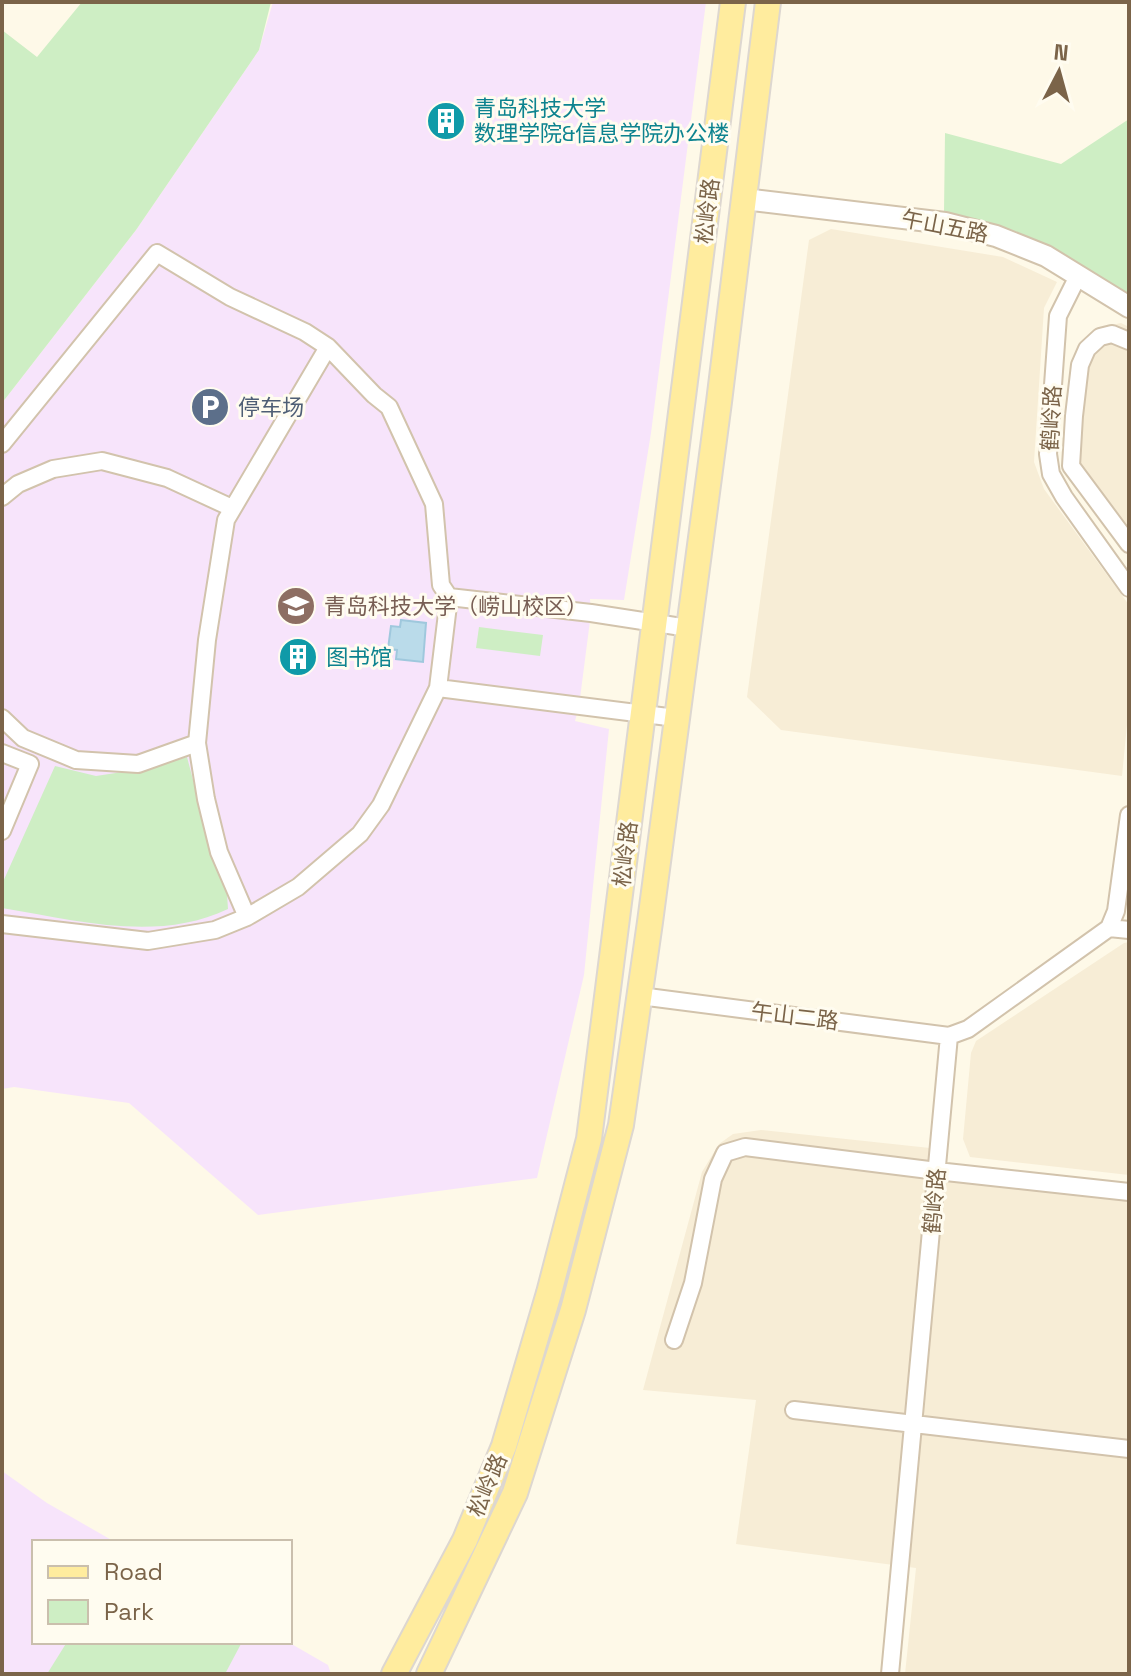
<svg xmlns="http://www.w3.org/2000/svg" width="1131" height="1676" viewBox="0 0 1131 1676" font-family="'Space Grotesk','Noto Sans SC',sans-serif">
<rect width="100%" height="100%" fill="#fef9e8"/>
<path fill="#f7edd6" d="M831,229L1003,257L1057,282L1044,308L1034,462L1044,489L1129,605V704L1122,776L781,730L747,697L809,240Z
M1121,323L1129,327V527L1081,466L1075,454L1082,345L1098,328Z
M1129,942V1175L970,1157L963,1139L971,1053L976,1041L1124,943Z
M761,1130L930,1148V1179L1129,1201V1674H905L916,1568L736,1544L756,1400L643,1390L702,1172L719,1144L733,1134Z"/>
<path fill="#f7e4fb" d="M273,2H706L651,433L624,600L590,599L591,613L579,706L575,721L609,729L584,975L537,1178L258,1215L129,1103L14,1087L2,1089V403L136,230L259,50Z
M2,1471L47,1503L115,1542H34V1642H288L328,1665L331,1674H2Z"/>
<path fill="#ceeec4" d="M82,2H271L259,50L136,230L2,403V30L37,57Z
M1129,119V297C1093,270 1052,248 1009,232C988,224 966,219 944,212L945,133L1061,164Z
M479,627L543,635L540,656L476,648Z
M187,757L205,825L227,894L228,909C157,943 76,920 2,908V884L55,766L96,776L155,767Z
M67,1642H242L225,1674H47Z"/>
<path fill="#badbea" stroke="#9fc8dd" stroke-width="2" d="M401,620L426,623L423,662L396,659L397,650L388,649L391,626L400,627Z"/>
<g fill="none" stroke-linecap="round" stroke-linejoin="round">
<defs>
<path id="minor" d="M1078,276L1058,316L1048,454L1051,474L1064,497L1129,588
M1129,341L1112,334L1100,337L1087,349L1080,365L1074,416L1071,466L1129,544
M2,444L157,253L230,297L305,332L328,347L374,395L389,407L434,504L441,585L449,597L438,688L381,805L360,834L298,887L247,917L215,930L148,941L2,924
M2,497L18,484L53,469L102,461L167,478L232,508
M449,597L591,613L688,628
M438,688L676,718
M2,718L23,738L76,760L138,764L197,743
M2,753L30,764L2,831
M247,917L219,852L206,799L197,743L207,640L226,520L328,347
M1109,928L1129,930
M640,996L949,1036
M674,1340L693,1283L713,1179L725,1153L745,1147L937,1171L1129,1192
M794,1410L1129,1449
M890,1674L949,1036L968,1029L1109,928L1116,911L1129,815"/>
<path id="tertiary" d="M744,199L945,223L996,236L1046,256L1129,307"/>
<path id="primary" d="M394,1674L465,1540L504,1446L549,1293L589,1139L733,2
M429,1674L515,1493L573,1310L621,1125L650,922L719,402L768,2"/>
</defs>
<use href="#minor" stroke="#d2c3ac" stroke-width="20"/>
<use href="#tertiary" stroke="#d2c3ac" stroke-width="24"/>
<use href="#primary" stroke="#ddd7d0" stroke-width="28"/>
<use href="#minor" stroke="#fff" stroke-width="16"/>
<use href="#tertiary" stroke="#fff" stroke-width="20"/>
<use href="#primary" stroke="#ffec9e" stroke-width="24"/>
</g>
<defs>
<symbol id="building-disc" viewBox="-11 -11 22 22"><circle r="9.5" fill="#0f9aa8" stroke="#fffcf0"/><path d="M-4-6H4V6H1V3H-1V6H-4ZM-2.5-4.3h1.7v1.8h-1.7ZM.8-4.3h1.7v1.8H.8ZM-2.5-1h1.7V.8h-1.7ZM.8-1h1.7V.8H.8Z" fill="#fff"/></symbol>
<symbol id="parking-disc" viewBox="-11 -11 22 22"><circle r="9.5" fill="#5c6f8a" stroke="#fffcf0"/><path d="M-3.5-5.5H1a3.5 3.5 0 0 1 0 7H-1V5.5H-3.5ZM-1-3.4V-.6H.8a1.4 1.4 0 0 0 0-2.8Z" fill="#fff"/></symbol>
<symbol id="university-disc" viewBox="-11 -11 22 22"><circle r="9.5" fill="#8d6e63" stroke="#fffcf0"/><path d="M0-5L7-2L0 1L-7-2ZM-4 1L0 2.5L4 1V4Q0 6-4 4Z" fill="#fff"/></symbol>
</defs>
<g fill-rule="evenodd">
<use href="#building-disc" x="424" y="99" width="44" height="44"/>
<use href="#parking-disc" x="188" y="385" width="44" height="44"/>
<use href="#university-disc" x="274" y="584" width="44" height="44"/>
<use href="#building-disc" x="276" y="635" width="44" height="44"/>
</g>
<g text-anchor="middle" stroke-width="6" stroke-linejoin="round" paint-order="stroke">
<g font-size="22" fill="#0d838f" stroke="#fffcf0" text-anchor="start">
<text x="474" y="116">青岛科技大学<tspan x="474" dy="25">数理学院&amp;信息学院办公楼</tspan></text>
<text x="326" y="665">图书馆</text>
</g>
<g font-size="22" fill="#7b6449" stroke="#fffcf0">
<text transform="translate(707 211) rotate(-83)" y="8">松岭路</text>
<text transform="translate(945 226) rotate(11)" y="8">午山五路</text>
<text transform="translate(1051 418) rotate(-87)" y="8">鹤岭路</text>
<text transform="translate(625 854) rotate(-83)" y="8">松岭路</text>
<text transform="translate(795 1016) rotate(7)" y="8">午山二路</text>
<text transform="translate(934 1201) rotate(-85)" y="8">鹤岭路</text>
<text transform="translate(487 1485) rotate(-67)" y="8">松岭路</text>
</g>
<g font-size="22" fill="#4e5e75" stroke="#fffcf0" text-anchor="start">
<text x="238" y="415">停车场</text>
</g>
<g font-size="22" fill="#785e54" stroke="#fffcf0" text-anchor="start">
<text x="324" y="614">青岛科技大学（崂山校区）</text>
</g>
</g>
<rect width="1131" height="1676" fill="none" stroke="#7b6449" stroke-width="8"/>
<rect x="32" y="1540" width="260" height="104" fill="#fffcf0" stroke="#cabfad" stroke-width="2"/>
<rect x="48" y="1566" width="40" height="12" fill="#ffec9e" stroke="#cabfad" stroke-width="2"/>
<text x="104" y="1580" font-size="24" fill="#7b6449">Road</text>
<rect x="48" y="1600" width="40" height="24" fill="#ceeec4" stroke="#cabfad" stroke-width="2"/>
<text x="104" y="1620" font-size="24" fill="#7b6449">Park</text>
<g transform="translate(1059 72) rotate(6)" stroke="#fffcf0" stroke-width="6" paint-order="stroke">
<path d="M0-6L14 30L0 20L-14 30Z" fill="#7b6449"/>
<text y="-12" font-size="22" font-weight="bold" text-anchor="middle" fill="#7b6449">N</text>
</g>
</svg>
